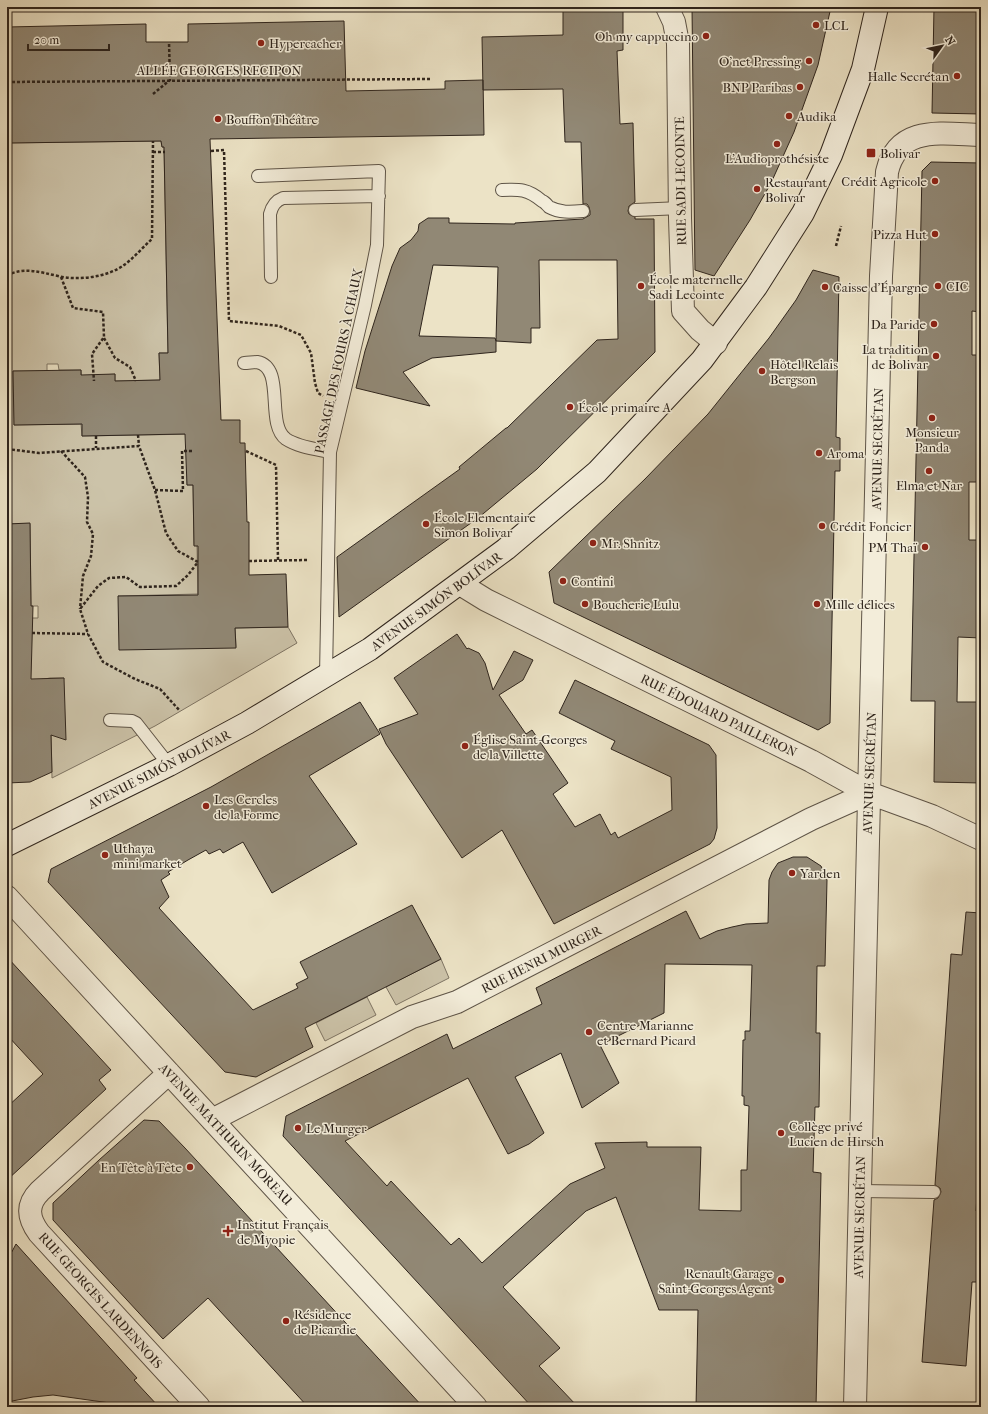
<svg xmlns="http://www.w3.org/2000/svg" width="988" height="1414" viewBox="0 0 988 1414" font-family="'IM FELL French Canon',serif">
<rect width="100%" height="100%" fill="#ece3c6"/>
<filter id="stains"><feTurbulence type="fractalNoise" baseFrequency=".005" numOctaves="4"/><feColorMatrix values="0 0 0 0 .2 0 0 0 0 .09 0 0 0 0 .02 0 0 0 .5 -.17"/></filter>
<radialGradient id="worn" r=".72"><stop offset=".6" stop-color="#630" stop-opacity="0"/><stop offset="1" stop-color="#630" stop-opacity=".3"/></radialGradient>
<path fill="#ccc3a9" stroke="#7e7463" d="M161,141L162,147H164L168,353H159L160,380L115,381V374L103,375L82,381L81,370H59L58,364H47V371H13L14,425L81,424L82,436L198,434L187,474V485H193L194,545L197,546L198,594L118,596L236,647L235,628L288,627L297,643L155,726L52,778L51,735L64,678H50L22,683L31,618H38V606H31L30,524H7V143Z
M441,959L449,978L396,1005L386,987Z
M367,997L376,1015L325,1041L316,1023Z"/>
<path fill="#918875" stroke="#2f251d" fill-rule="evenodd" d="M563,7H623V50L617,51L620,124L633,123L634,166L635,202L629,206L628,211L629,214L635,217V219H654L655,352L537,469L478,518L339,617L337,557L460,469L459,467L506,428H507L597,340L618,339L617,260H539L540,328H531V343L496,341V352L432,358L403,372L430,406L356,388L365,351L392,266L400,248L411,240L418,231L419,224L428,218H449V223L515,224V223L583,219L590,215V211L589,207L587,204H583L581,142H565L563,89L483,90L482,37L563,35ZM433,265L498,267L496,341L495,338L419,336Z
M692,7H831L818,65L794,132L771,183L750,220L714,276L695,270Z
M934,7H981V114L932,113Z
M344,21L346,91L445,89V81L483,80L484,135L210,139L221,420H240V443H245L247,522H249V575L286,574L288,627L235,628L236,648L119,650L118,596L198,595V546H194L193,485H187L185,434L82,436V424L14,425L13,371L81,370V375L115,374V381L160,380L159,353H168L164,147H162L161,141L7,143V27L146,24V42H188V24Z
M931,162L981,163V312L972,311V355H981V482H969V540H981V638L958,637L957,702H981V783L934,782L935,701H911L922,171Z
M813,270L839,277L836,437L840,438V471H835L830,723L818,730L554,603L549,572L645,479L708,414L769,338L796,300Z
M30,523L31,606H33L31,679L64,678L66,740L51,735L52,772L30,782L7,783V524Z
M457,634L467,649L468,648L479,653L485,663L493,690L514,651L533,660L523,680L499,695L526,734L532,730L568,783L553,794L575,827L600,814L611,835L615,832L618,838L672,810L671,777L611,749L615,741L559,713L575,680L709,745L716,755V759L717,828L714,839L710,844L554,924L502,830L462,858L386,744L379,729L418,714L394,678Z
M360,702L380,734L309,776L357,844L272,893L243,842L223,853L220,849L209,854L206,850L188,860L168,872L170,874L161,880L169,897L159,908L253,1010L298,988L296,984L308,978L300,962L412,905L441,959L305,1028L313,1047L256,1077L225,1072L48,882L51,869L211,787Z
M793,857H807L821,866L827,880L825,966H817L816,1033H820L819,1107H815L813,1172L821,1173L816,1407H696L698,1310H659L616,1197L586,1211L503,1287L560,1348L539,1366L578,1407H532L283,1136L286,1116L447,1034L453,1049L542,1004L536,988L686,911L700,939L717,931L732,927L746,924L768,923L769,880L772,872L778,863ZM665,964L752,965L750,1031H745V1040H743L742,1096H744V1105L749,1106L747,1170H741V1211L699,1210L701,1147H647V1142L595,1143L605,1168L570,1184L482,1263L459,1238L451,1245L391,1181L387,1186L345,1141L468,1078L508,1154L529,1144L544,1133L515,1077L561,1053L582,1108L619,1083L600,1045L664,1013Z
M966,912L981,913V1163H979L976,1211H981V1261L979,1282H972L966,1366L922,1362L934,1200L938,1198L941,1192L940,1188L935,1185L951,954L962,955Z
M7,957L111,1070L99,1080L106,1089L7,1180V1107L43,1074L7,1035Z
M144,1120L159,1121L185,1148L423,1407H308L208,1298L163,1339L53,1220V1203L99,1160Z
M16,1244L137,1378L134,1380L159,1407H106L110,1403L53,1395L33,1397L7,1402V1291L11,1273L7,1268V1261Z"/>
<g fill="none" stroke-linecap="round" stroke-linejoin="round">
<defs>
<path id="lane" d="M258,176L379,171L377,245L365,305L330,452L326,676
M502,190C519,189 528,189 542,201C545,202 547,205 549,207C560,213 571,212 583,211
M635,210L681,208
M271,277L270,214C272,206 275,201 283,198L379,196
M244,363C248,363 253,362 257,362C286,367 265,424 286,439C298,447 316,449 330,452
M110,720L132,721L136,723L169,765
M860,1191L934,1192"/>
<path id="street" d="M667,7L674,22L678,43L680,218L683,311L700,330L716,343
M460,584L486,600L811,761L869,793L932,816L981,839
M7,897L476,1407
M169,1073L40,1191C26,1205 28,1218 39,1233L199,1407
M212,1120L412,1017L457,1002L811,819L869,793
M855,1407L881,276L887,172C898,124 943,134 981,135"/>
<path id="secondary" d="M7,845L169,765L247,723L370,649L506,549L597,472L702,360L756,287L803,213L831,155L863,69L877,7"/>
</defs>
<use href="#lane" stroke="#5e5447" stroke-width="14"/>
<use href="#street" stroke="#5e5447" stroke-width="24"/>
<use href="#secondary" stroke="#2f251d" stroke-width="24"/>
<path stroke="#2f251d" stroke-width="2.5" stroke-dasharray="3 2" stroke-linecap="butt" d="M7,82L431,79
M153,94L170,80L169,42
M211,151L224,150L229,321L279,326L301,335L311,353L315,383L318,393L323,396
M153,152H165
M836,246L841,226
M7,275C26,267 39,272 58,276C78,281 108,277 124,265C134,258 143,247 152,239L153,141
M61,277L73,308L103,312L104,337L92,354L94,381
M104,338L115,358L130,367L136,381
M138,435L139,446
M96,436V448
M7,449L39,453L139,446L155,490L166,533L178,551L198,562L188,575L176,586L140,587L126,577L109,578L98,586L80,609L88,634L103,662L135,679L160,689L180,711
M61,451L85,477L88,497L87,522L93,534L91,556L83,576L80,609
M246,451L276,465L278,560
M155,490L183,491L182,451H192
M249,561L308,560
M32,633L88,634"/>
<use href="#lane" stroke="#f3edda" stroke-width="12"/>
<use href="#street" stroke="#f3edda" stroke-width="22"/>
<use href="#secondary" stroke="#f3edda" stroke-width="22"/>
</g>
<g fill="#8f2418" stroke="#f3edda" stroke-width="1.5">
<circle cx="816" cy="25" r="4"/>
<circle cx="706" cy="36" r="4"/>
<circle cx="261" cy="43" r="4"/>
<circle cx="809" cy="61" r="4"/>
<circle cx="957" cy="76" r="4"/>
<circle cx="800" cy="87" r="4"/>
<circle cx="789" cy="116" r="4"/>
<circle cx="218" cy="119" r="4"/>
<circle cx="777" cy="144" r="4"/>
<rect x="866" y="148" width="10" height="10" rx="2"/>
<circle cx="935" cy="181" r="4"/>
<circle cx="757" cy="189" r="4"/>
<circle cx="935" cy="234" r="4"/>
<circle cx="641" cy="286" r="4"/>
<circle cx="938" cy="286" r="4"/>
<circle cx="825" cy="287" r="4"/>
<circle cx="934" cy="324" r="4"/>
<circle cx="936" cy="356" r="4"/>
<circle cx="762" cy="371" r="4"/>
<circle cx="570" cy="407" r="4"/>
<circle cx="932" cy="418" r="4"/>
<circle cx="819" cy="453" r="4"/>
<circle cx="929" cy="471" r="4"/>
<circle cx="426" cy="524" r="4"/>
<circle cx="822" cy="526" r="4"/>
<circle cx="593" cy="543" r="4"/>
<circle cx="925" cy="547" r="4"/>
<circle cx="563" cy="581" r="4"/>
<circle cx="585" cy="604" r="4"/>
<circle cx="817" cy="604" r="4"/>
<circle cx="465" cy="746" r="4"/>
<circle cx="206" cy="806" r="4"/>
<circle cx="105" cy="855" r="4"/>
<circle cx="792" cy="873" r="4"/>
<circle cx="589" cy="1032" r="4"/>
<circle cx="298" cy="1128" r="4"/>
<circle cx="781" cy="1133" r="4"/>
<circle cx="190" cy="1167" r="4"/>
<path d="M226 1225h4v4h4v4h-4v4h-4v-4h-4v-4h4z"/>
<circle cx="781" cy="1280" r="4"/>
<circle cx="286" cy="1321" r="4"/>
</g>
<g text-anchor="middle" stroke-width="3" stroke-linejoin="round" paint-order="stroke">
<g font-size="13" fill="#2f251d" stroke="#f3edda" text-anchor="start">
<text x="824" y="30">LCL</text>
<text x="698" y="41" text-anchor="end">Oh my cappuccino</text>
<text x="269" y="48">Hypercacher</text>
<text x="801" y="66" text-anchor="end">O'net Pressing</text>
<text x="949" y="81" text-anchor="end">Halle Secrétan</text>
<text x="792" y="92" text-anchor="end">BNP Paribas</text>
<text x="797" y="121">Audika</text>
<text x="226" y="124">Bouffon Théâtre</text>
<text x="880" y="158">Bolivar</text>
<text x="777" y="163" text-anchor="middle">L'Audioprothésiste</text>
<text x="927" y="186" text-anchor="end">Crédit Agricole</text>
<text x="765" y="187">Restaurant<tspan x="765" dy="15">Bolivar</tspan></text>
<text x="927" y="239" text-anchor="end">Pizza Hut</text>
<text x="649" y="284">École maternelle<tspan x="649" dy="15">Sadi Lecointe</tspan></text>
<text x="946" y="291">CIC</text>
<text x="833" y="292">Caisse d'Épargne</text>
<text x="926" y="329" text-anchor="end">Da Paride</text>
<text x="928" y="354" text-anchor="end">La tradition<tspan x="928" dy="15">de Bolivar</tspan></text>
<text x="770" y="369">Hôtel Relais<tspan x="770" dy="15">Bergson</tspan></text>
<text x="578" y="412">École primaire A</text>
<text x="932" y="437" text-anchor="middle">Monsieur<tspan x="932" dy="15">Panda</tspan></text>
<text x="827" y="458">Aroma</text>
<text x="929" y="490" text-anchor="middle">Elma et Nar</text>
<text x="434" y="522">École Elementaire<tspan x="434" dy="15">Simon Bolivar</tspan></text>
<text x="830" y="531">Crédit Foncier</text>
<text x="601" y="548">Mr. Shnitz</text>
<text x="917" y="552" text-anchor="end">PM Thaï</text>
<text x="571" y="586">Contini</text>
<text x="593" y="609">Boucherie Lulu</text>
<text x="825" y="609">Mille délices</text>
<text x="473" y="744">Église Saint-Georges<tspan x="473" dy="15">de la Villette</tspan></text>
<text x="214" y="804">Les Cercles<tspan x="214" dy="15">de la Forme</tspan></text>
<text x="113" y="853">Uthaya<tspan x="113" dy="15">mini market</tspan></text>
<text x="800" y="878">Yarden</text>
<text x="597" y="1030">Centre Marianne<tspan x="597" dy="15">et Bernard Picard</tspan></text>
<text x="789" y="1131">Collège privé<tspan x="789" dy="15">Lucien de Hirsch</tspan></text>
<text x="306" y="1133">Le Murger</text>
<text x="182" y="1172" text-anchor="end">En Tête à Tête</text>
<text x="237" y="1229">Institut Français<tspan x="237" dy="15">de Myopie</tspan></text>
<text x="773" y="1278" text-anchor="end">Renault Garage<tspan x="773" dy="15">Saint-Georges Agent</tspan></text>
<text x="294" y="1319">Résidence<tspan x="294" dy="15">de Picardie</tspan></text>
</g>
<g font-size="13" fill="#2f251d" stroke="#f3edda">
<text x="219" y="75">ALLÉE GEORGES RECIPON</text>
<text transform="translate(680 181) rotate(-91)" y="5">RUE SADI-LECOINTE</text>
<text transform="translate(338 361) rotate(-78)" y="5">PASSAGE DES FOURS À CHAUX</text>
<text transform="translate(877 449) rotate(-89)" y="5">AVENUE SECRÉTAN</text>
<text transform="translate(436 601) rotate(-36)" y="5">AVENUE SIMÓN BOLÍVAR</text>
<text transform="translate(719 715) rotate(26)" y="5">RUE ÉDOUARD PAILLERON</text>
<text transform="translate(159 769) rotate(-27)" y="5">AVENUE SIMÓN BOLÍVAR</text>
<text transform="translate(869 773) rotate(-88)" y="5">AVENUE SECRÉTAN</text>
<text transform="translate(541 959) rotate(-27)" y="5">RUE HENRI MURGER</text>
<text transform="translate(226 1134) rotate(47)" y="5">AVENUE MATHURIN MOREAU</text>
<text transform="translate(859 1217) rotate(-89)" y="5">AVENUE SECRÉTAN</text>
<text transform="translate(101 1300) rotate(48)" y="5">RUE GEORGES LARDENNOIS</text>
</g>
</g>
<rect width="988" height="1414" fill="none" stroke="#ece3c6" stroke-width="24"/>
<rect x="8" y="8" width="972" height="1398" fill="none" stroke="#2f251d" stroke-width="2"/>
<rect x="12" y="12" width="964" height="1390" fill="none" stroke="#2f251d"/>
<g transform="translate(942 46) rotate(57)" stroke="#f3edda" stroke-width="3" paint-order="stroke">
<path d="M0-3L7 15L0 10L-7 15Z" fill="#2f251d"/>
<text y="-6" font-size="11" font-weight="bold" text-anchor="middle" fill="#2f251d">N</text>
</g>
<path d="M28 44v6h81v-6" fill="none" stroke="#2f251d" stroke-width="2"/>
<text x="34" y="44" font-size="12" fill="#2f251d" stroke="#f3edda" stroke-width="3" paint-order="stroke">20 m</text>
<rect width="100%" height="100%" filter="url(#stains)"/>
<rect width="100%" height="100%" fill="url(#worn)"/>
</svg>
